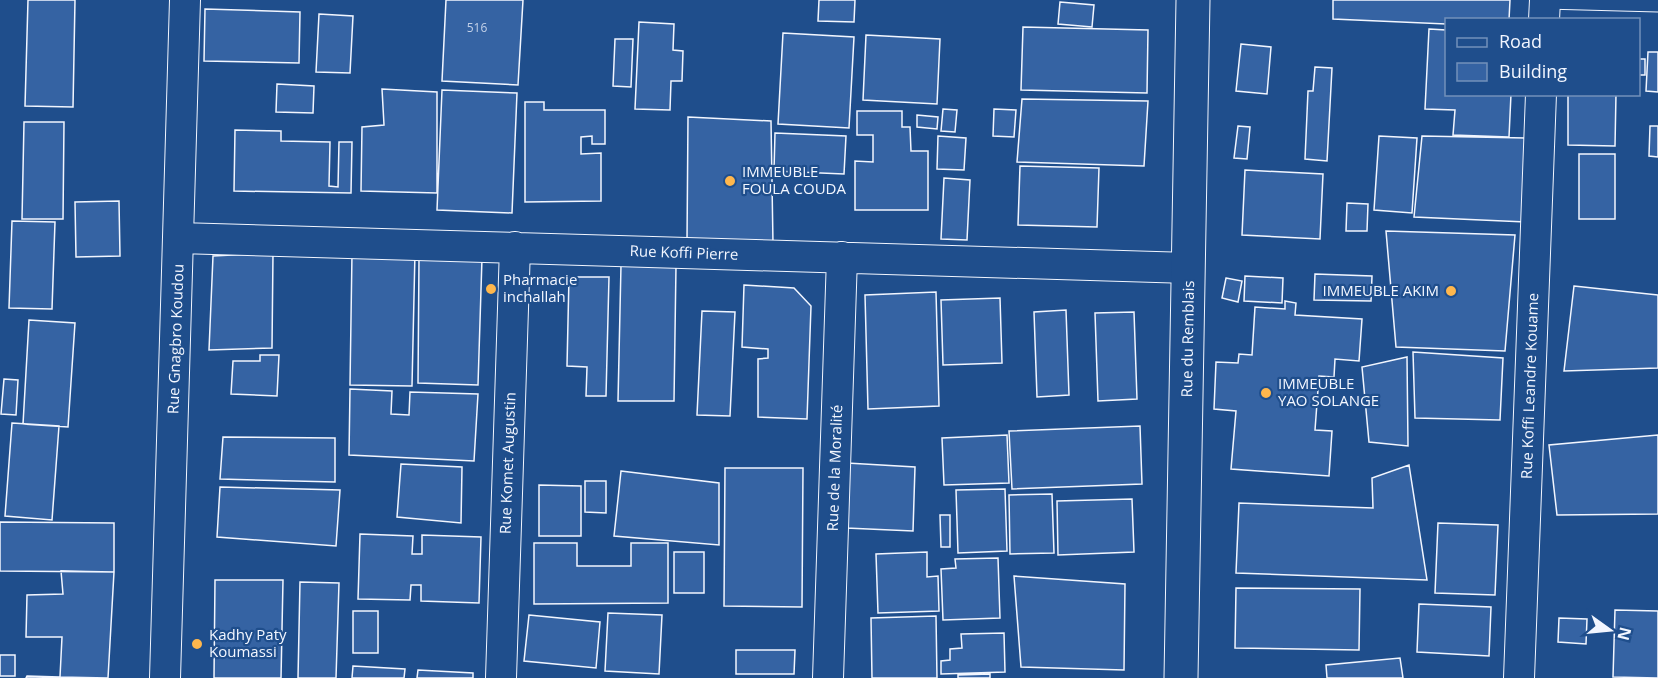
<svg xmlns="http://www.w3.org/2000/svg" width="1658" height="678" viewBox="0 0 1658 678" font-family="'Open Sans',sans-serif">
<rect width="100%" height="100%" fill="#1f4e8c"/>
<path fill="#3563a3" stroke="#f2f6ff" stroke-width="1.5" d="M28,0H75L73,107L25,106Z
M446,0H523L518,85L442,81Z
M819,0H855L854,22L818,21Z
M1333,0H1510L1509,20H1446V24L1333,19Z
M1060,2L1094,5L1092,27L1058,24Z
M205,9L300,12L299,63L204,61Z
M319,14L353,16L350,73L316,72Z
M639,22L674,24L673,50L683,51L682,81H671L670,110L635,109Z
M1023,27L1148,30L1147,93L1021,90Z
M1429,29L1446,30V94H1511L1509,137L1453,135L1455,110L1425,109Z
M783,33L854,37L849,128L778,124Z
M866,35L940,39L937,104L863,100Z
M615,39H633L631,87L613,86Z
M1241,44L1271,47L1267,94L1236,91Z
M1648,52H1658V92L1646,91Z
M1638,59H1645V75H1638Z
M1315,67L1332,68L1327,161L1305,159L1308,91H1313Z
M277,84L314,86L313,113L276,112Z
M382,89L437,92V193L361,191L362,127L384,125Z
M442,90L517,93L512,213L437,210Z
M1568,94H1616L1615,146L1568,145Z
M1022,99L1148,101L1144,166L1017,162Z
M525,102H544V110H605V144H592V136L581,137V154L601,153V201L525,202Z
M943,109L957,110L955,132L941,131Z
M994,109L1016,110L1014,137L993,136Z
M857,111H902V127H910L911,151H928V210H855V161L873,162V135H857Z
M917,115L938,117L937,129L917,127Z
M688,117L771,121L773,244L687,241Z
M24,122H64L63,219H22Z
M1238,126L1250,127L1247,159L1234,158Z
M1650,126H1658V157L1649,156Z
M235,130L281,131V141L330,142L329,186L338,187L339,142H352L351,193L234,191Z
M775,133L846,136L844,174L774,171Z
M938,136L966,138L964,170L937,169Z
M1379,136L1417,138L1412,213L1374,210Z
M1422,136L1532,138L1528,222L1414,217Z
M1579,154H1615V219H1579Z
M1020,166L1099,168L1097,227L1018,225Z
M1245,170L1323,174L1320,239L1242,235Z
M944,178L970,180L967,240L941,239Z
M119,201L120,256L76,257L75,202Z
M1347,203L1368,204L1367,231H1346Z
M12,221L55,222L52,309L9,308Z
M1386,231L1515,235L1505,351L1396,347Z
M415,252L412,386L350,385L352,253Z
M273,253L272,348L209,350L213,256Z
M482,258L478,385L418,383L419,259Z
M621,265L676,266L674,401H618Z
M1315,274L1372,276L1371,301L1314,300Z
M1245,276L1283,278L1282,303L1244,301Z
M569,277H609L606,396H586L587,367L567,366Z
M1226,278L1242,281L1238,302L1222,298Z
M744,285L794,288L811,306L807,419L758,417V359L768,358V349L742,347Z
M1574,286L1658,295V368L1564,371Z
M936,292L939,406L868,409L865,295Z
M1000,298L1002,363L943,365L941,300Z
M1285,301L1296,303L1295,315L1362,319L1359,361L1335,359L1334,377L1319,376L1315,430L1332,431L1329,476L1231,469L1236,411L1214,409L1216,362L1238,363L1239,354L1252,355L1255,307L1285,309Z
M1066,310L1069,395L1037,397L1034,312Z
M702,311L735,312L730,416L697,415Z
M1134,312L1137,399L1098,401L1095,313Z
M29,320L75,323L68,427L23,424Z
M1413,352L1503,358L1500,420L1415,418Z
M260,355H279L277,396L231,394L233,361H260Z
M1407,357L1408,446L1369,442L1362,367Z
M4,379L18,380L16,415L1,414Z
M350,389L392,391L391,414L409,415L410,392L478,394L474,461L349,455Z
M12,423L59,426L52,520L5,516Z
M1140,426L1142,484L1012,489L1009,431Z
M1007,435L1009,483L944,485L942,438Z
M1658,435V514L1557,515L1549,445Z
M223,437L335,438V482L220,479Z
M847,463L915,467L913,531L846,528Z
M401,464L462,467L461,523L397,517Z
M1409,465L1427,580L1236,573L1239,503L1373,508L1372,478Z
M725,468H803L802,607L724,606Z
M621,471L719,483V545L614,536Z
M585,481H606V513L585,512Z
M539,485L581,486V536H539Z
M220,487L340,490L336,546L217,537Z
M1005,489L1007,551L958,553L956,490Z
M1052,494L1054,553L1010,554L1009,495Z
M1132,499L1134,552L1058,555L1057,501Z
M940,515H950V547H941Z
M0,522L114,523V572L0,571Z
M1438,523L1498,525L1495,595L1435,593Z
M360,534L413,536L412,554H422V535L481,537L479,603L421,601V585H411L410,600L358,599Z
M534,543H577V566H631V543H668V603L534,604Z
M674,552H704V593H674Z
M927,552V577L938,576L939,611L878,613L876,554Z
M998,558L1000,618L943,620L941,569L956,568L955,559Z
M61,571L114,572L108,678L60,677L62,637H26L27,595L63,594Z
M1014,576L1125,584L1124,670L1021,667Z
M215,580H283L281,678H214Z
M300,582L339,583L336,678H298Z
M1236,588L1360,589L1359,650L1235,648Z
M1419,604L1491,607L1489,656L1417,652Z
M1615,610L1658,611V678L1613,677Z
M353,611H378V653H353Z
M608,613L662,615L659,674L605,671Z
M529,615L600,622L596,668L524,661Z
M936,616L937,678H872L871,618Z
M1559,618L1587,619L1586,644L1558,642Z
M1004,633L1005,672L941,674V661L950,660V649L962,648L961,634Z
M736,650H795L794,674H736Z
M0,655H15V676H0Z
M1400,658L1403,678H1327L1326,665Z
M353,666L405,669L404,678H352Z
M418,670L473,673V678H417Z
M990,674V678H958V675Z
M27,676L60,677L108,678H26Z"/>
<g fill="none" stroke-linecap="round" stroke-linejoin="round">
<defs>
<path id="service" d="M1545,1L1658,4"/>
<path id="minor" d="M1544,20L1545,0
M179,238L1189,268
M165,678L185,0
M501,678L515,247
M828,678L842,257
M1519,678L1541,94"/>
<path id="tertiary" d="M1181,678L1193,0"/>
</defs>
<use href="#service" stroke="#f2f6ff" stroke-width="17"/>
<use href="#minor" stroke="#f2f6ff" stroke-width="32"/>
<use href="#tertiary" stroke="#f2f6ff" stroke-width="35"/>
<use href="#service" stroke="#1f4e8c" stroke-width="15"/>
<use href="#minor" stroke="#1f4e8c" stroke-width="30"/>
<use href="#tertiary" stroke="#1f4e8c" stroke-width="33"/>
</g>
<g fill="#ffb74d" stroke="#1f4e8c" stroke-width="2">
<circle cx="730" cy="181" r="6"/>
<circle cx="491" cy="289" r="6"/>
<circle cx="1451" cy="291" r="6"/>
<circle cx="1266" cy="393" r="6"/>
<circle cx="197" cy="644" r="6"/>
</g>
<g text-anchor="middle" stroke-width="4.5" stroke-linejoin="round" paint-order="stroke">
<g font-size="12" fill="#c3d1e8">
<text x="477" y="32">516</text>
</g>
<g font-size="15" fill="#f2f6ff" stroke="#1f4e8c" text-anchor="start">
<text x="742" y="177">IMMEUBLE<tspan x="742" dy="17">FOULA COUDA</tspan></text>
<text x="503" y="285">Pharmacie<tspan x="503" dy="17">inchallah</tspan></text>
<text x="1439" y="296" text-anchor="end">IMMEUBLE AKIM</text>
<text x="1278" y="389">IMMEUBLE<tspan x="1278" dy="17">YAO SOLANGE</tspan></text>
<text x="209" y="640">Kadhy Paty<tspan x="209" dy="17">Koumassi</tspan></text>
</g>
<g font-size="15" fill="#f2f6ff" stroke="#1f4e8c">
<text transform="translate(684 253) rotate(2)" y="5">Rue Koffi Pierre</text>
<text transform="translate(176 339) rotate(-88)" y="5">Rue Gnagbro Koudou</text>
<text transform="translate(1188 339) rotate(-89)" y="5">Rue du Remblais</text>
<text transform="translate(1530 386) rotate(-88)" y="5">Rue Koffi Leandre Kouame</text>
<text transform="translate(508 463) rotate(-88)" y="5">Rue Komet Augustin</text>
<text transform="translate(835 468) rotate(-88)" y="5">Rue de la Moralité</text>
</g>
</g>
<rect x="1445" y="18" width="195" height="78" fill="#1f4e8c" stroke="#7391ba" stroke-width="1.5"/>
<rect x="1457" y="38" width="30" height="9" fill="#1f4e8c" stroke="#7391ba" stroke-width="1.5"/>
<text x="1499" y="48" font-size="18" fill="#f2f6ff">Road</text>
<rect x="1457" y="63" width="30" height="18" fill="#3563a3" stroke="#7391ba" stroke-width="1.5"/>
<text x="1499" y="78" font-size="18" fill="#f2f6ff">Building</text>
<g transform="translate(1610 630) rotate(105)" stroke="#1f4e8c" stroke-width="4.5" paint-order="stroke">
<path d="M0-4.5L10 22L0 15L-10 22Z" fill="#f2f6ff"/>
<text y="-9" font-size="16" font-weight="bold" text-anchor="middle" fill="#f2f6ff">N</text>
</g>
</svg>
